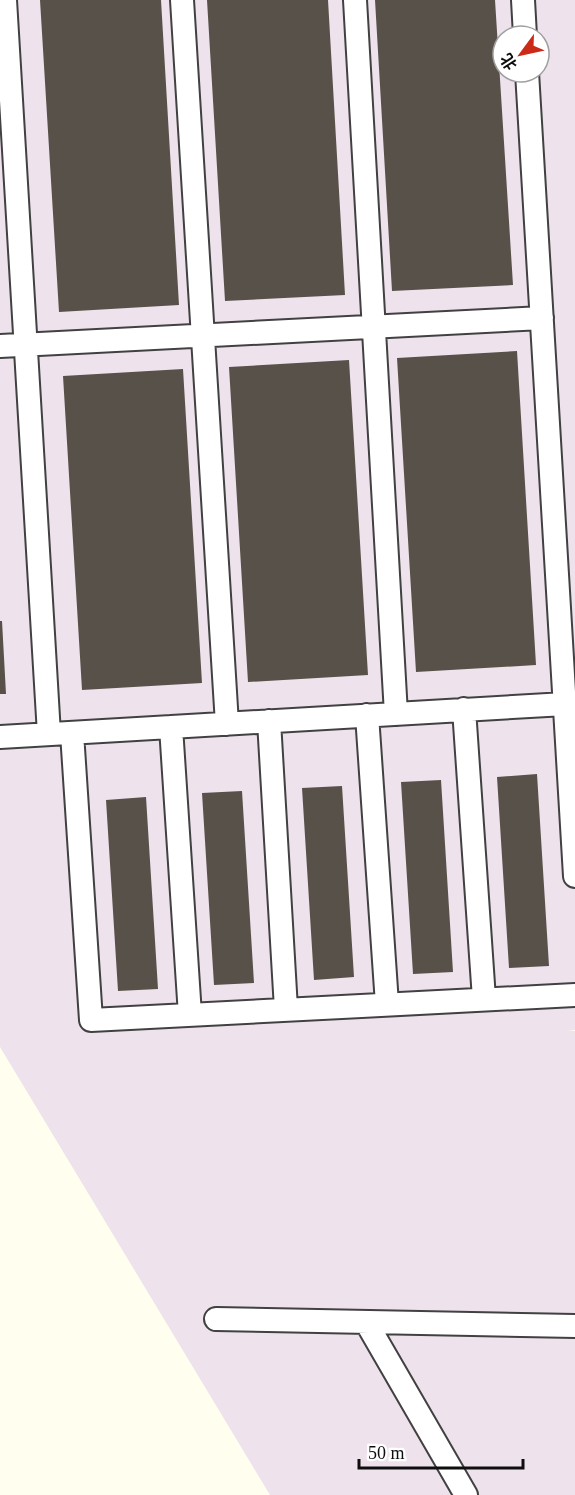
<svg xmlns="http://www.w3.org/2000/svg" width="575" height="1495" viewBox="0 0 575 1495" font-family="'Times New Roman','Noto Sans SC',serif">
<rect width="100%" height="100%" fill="#fffeef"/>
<path fill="#eee2ed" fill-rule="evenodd" d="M0,0H575V1030L568,1031H575V1495H270L0,1047ZM503,36H539V72H503Z"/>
<path fill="#585149" d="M40,0H161L179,305L59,312Z
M207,0H328L345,295L225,301Z
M375,0H495L513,285L392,291Z
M517,351L536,665L416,672L397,358Z
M349,360L368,675L248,682L229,367Z
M183,369L202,683L82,690L63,376Z
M0,621H2L6,694H0Z
M537,774L549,966L509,968L497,777Z
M441,780L453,972L413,974L401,782Z
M342,786L354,977L314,980L302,788Z
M242,791L254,983L214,985L202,793Z
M146,797L158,989L118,991L106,800Z"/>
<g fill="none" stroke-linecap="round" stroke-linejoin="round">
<defs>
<path id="minor" d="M5,0L49,734
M182,0L227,724
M355,0L396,714
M523,0L525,36
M527,72L575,876
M0,346L542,318
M464,709L484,999
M367,715L387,1004
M269,721L286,1009
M171,727L190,1015
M72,733L91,1020L575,995
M0,737L565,704
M216,1319L575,1326
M366,1322L466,1495"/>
</defs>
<use href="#minor" stroke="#414141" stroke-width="26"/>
<use href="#minor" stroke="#fff" stroke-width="22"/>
</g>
<g transform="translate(521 54) rotate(237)"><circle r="28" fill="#ffffff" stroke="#9f9f9f" stroke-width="1.5"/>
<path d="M0-4.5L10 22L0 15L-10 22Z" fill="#cb2a19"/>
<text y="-9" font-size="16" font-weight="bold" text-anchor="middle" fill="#0e0e0e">北</text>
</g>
<path d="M359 1459v9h164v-9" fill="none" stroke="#0e0e0e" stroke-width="3"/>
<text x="368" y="1459" font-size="18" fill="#0e0e0e" stroke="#ffffff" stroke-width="4.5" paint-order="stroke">50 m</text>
</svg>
